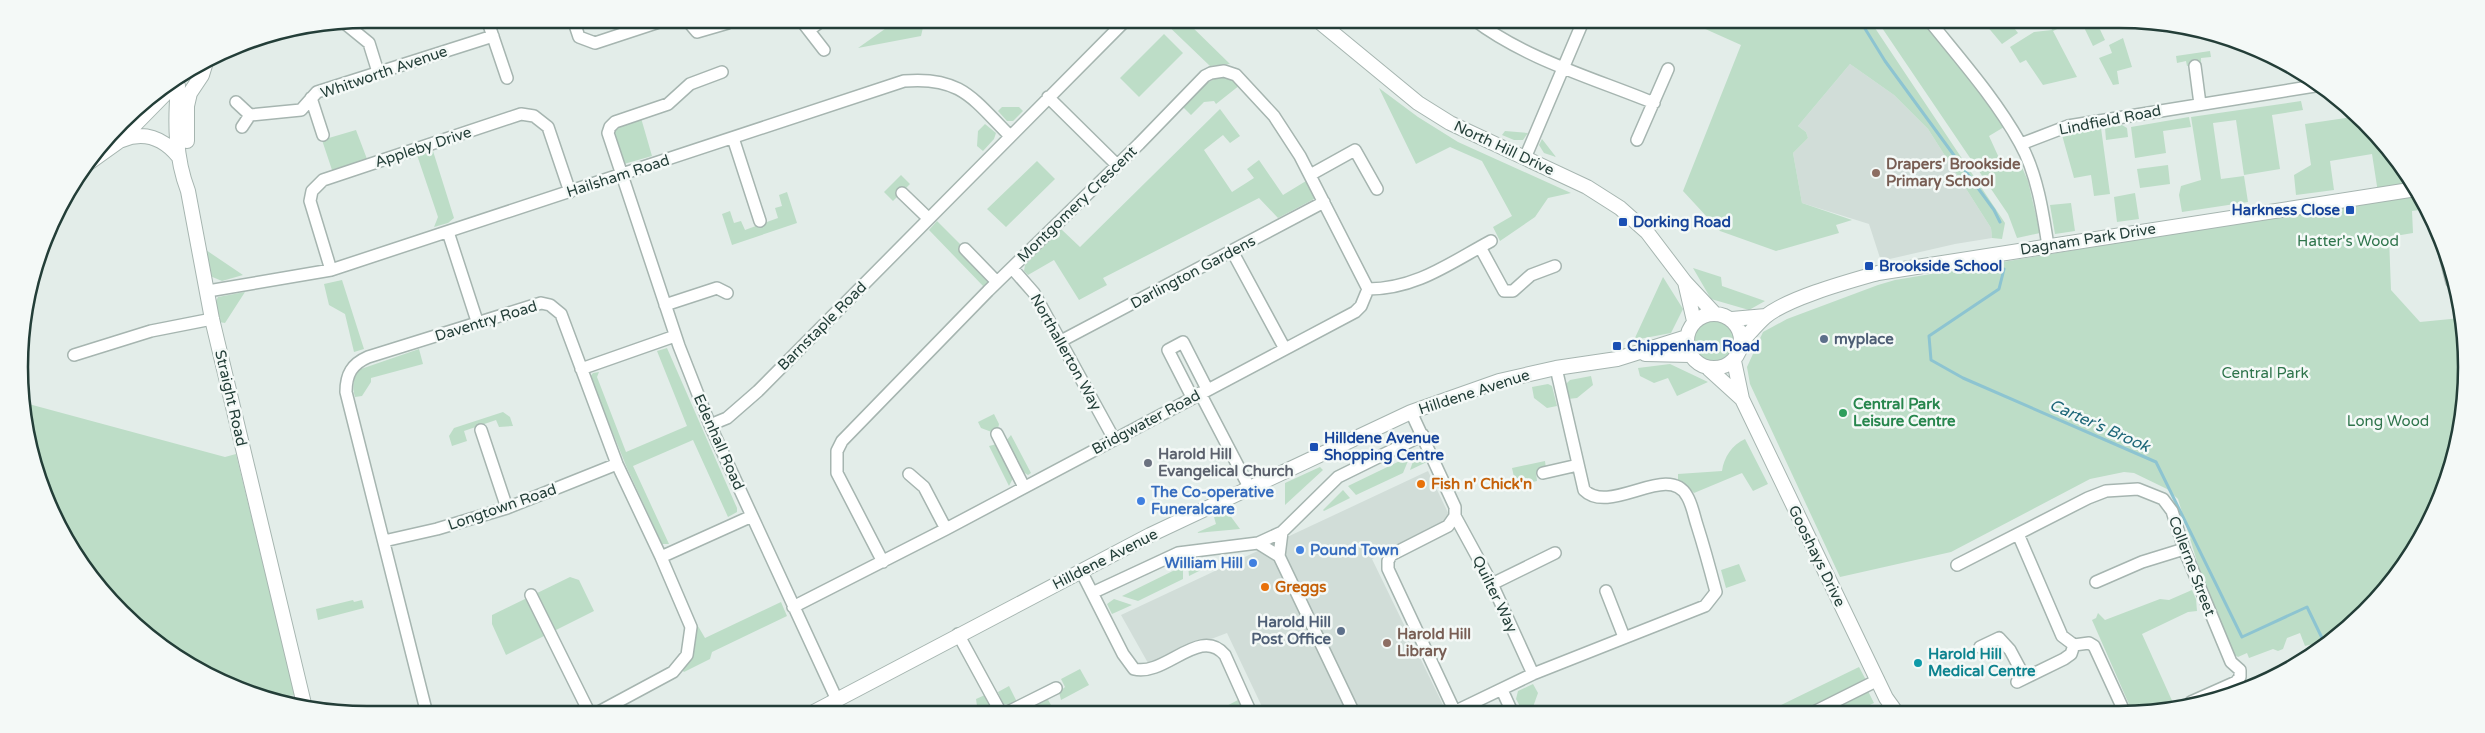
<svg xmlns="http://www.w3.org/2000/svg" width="2485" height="733" viewBox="0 0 2485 733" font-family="'Varela Round',sans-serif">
<rect width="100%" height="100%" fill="#e3ede9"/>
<path fill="#d1ddd8" d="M1850,64L1894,95L1928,129L1991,228L1992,238L1955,244L1881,261L1869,224L1802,203L1793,153L1808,138L1806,132L1798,126Z
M1428,471L1451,519L1372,559L1443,705L1427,713H1265L1227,633L1148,663L1121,615Z
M295,695L298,707L273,698Z"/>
<path fill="#bdddc7" d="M899,19H925L921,36L858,48Z
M1161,19H1184L1230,64L1210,66Z
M1683,19H1869L2005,223L2002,239L1992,238L1991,228L1928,129L1894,95L1850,64L1798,126L1806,132L1808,138L1793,153L1802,203L1852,220L1836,225L1839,233L1776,251L1720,231L1683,191L1741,45Z
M1876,19H1922L1986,101L2004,127L1989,136L2005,171L2021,165L2028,181L2040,233L2017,238L2008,214Z
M1993,19L1999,23L2008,20L2018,33L2002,44L1986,25Z
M2046,19H2078L2053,31L2077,77L2043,85L2026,60L2020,63L2010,47L2034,32L2052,30Z
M2080,19H2095L2105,40L2093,46Z
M1164,34L1183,53L1139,97L1120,78Z
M2123,38L2132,67L2117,71L2119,84L2113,85L2099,58L2112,53L2109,45Z
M2210,51L2211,57L2201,58V64L2187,66L2186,61L2177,63L2176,56Z
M1220,76L1234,79L1240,85L1216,104L1214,101L1204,102L1191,115L1182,106L1205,84Z
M1379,88L1418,117L1458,142L1571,193L1548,198L1535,217L1500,241L1493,227L1512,216L1482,161L1450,147L1416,164Z
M2301,101L2303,110L2272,115L2280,169L2244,175L2236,120L2213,123L2221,179L2244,176L2248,202L2182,212L2179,195L2181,186L2201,180L2191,117Z
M1002,107H1019L1023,111L1013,121H1007L998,111Z
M1220,109L1240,136L1230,143L1223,135L1204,150L1232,192L1254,178L1247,169L1259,160L1283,195L1306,181L1316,198L1278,218L1259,198L1103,278L1107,285L1079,300L1054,260L1028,275L1024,271L1025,265L1061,229L1080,247Z
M2359,116L2407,173L2410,178L2404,179L2408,194L2419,195L2427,209L2412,211L2413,233L2389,237L2391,290L2420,322L2461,318L2466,366L2460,434L2430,521L2364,613L2315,648L2313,644L2305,646L2300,633L2287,638L2283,649L2278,651L2273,649L2249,658L2247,653L2238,657L2232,653L2209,601L2178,499L2167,489L2134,473L2124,472L2090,479L1951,552L1840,577L1750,384L1747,367L1763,332L1787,319L1878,285L1895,280L2379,199L2372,154L2330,161L2334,190L2296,195L2294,175L2311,165L2305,124Z
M2189,117L2191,127L2163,131L2166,153L2135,158L2131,127Z
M641,118L652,156L624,164L619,156L614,133L618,125Z
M985,124L996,133L994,139L983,151L977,146L978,131Z
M2122,125L2127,128L2128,137L2106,140L2105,128Z
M2101,128L2110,194L2094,196L2091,175L2074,178L2062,135Z
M356,130L367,159L332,170L322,140Z
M1505,131L1528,133L1523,140H1514L1502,135Z
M1542,139L1556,157L1544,153L1539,145Z
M433,151L454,218L448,223L434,227L438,217L417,155Z
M1037,161L1055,179L1006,227L987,209Z
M2168,165L2170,184L2140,188L2137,169Z
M901,175L910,184L893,201L884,192Z
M787,192L797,223L732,245L722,214L730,211L734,223L741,221L745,230L778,218L775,208L782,206L779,195Z
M2135,193L2139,219L2117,222L2114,197Z
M2071,203L2075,231L2055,234L2050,205Z
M937,221L965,249L991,281L984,287L929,230Z
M203,248L243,275L222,281L210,276Z
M1693,268L1721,277L1722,286L1765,301L1749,310L1711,299Z
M1663,277L1683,309L1671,333L1634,340Z
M342,280L364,349L354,352L345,314L329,305L324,284Z
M245,292L225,323L219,322L216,301L218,297Z
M1692 341a22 22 0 1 1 44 0a22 22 0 1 1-44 0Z
M667,348L737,508V512L728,517L693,440L633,466L669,544H662L627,468L590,377L593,373L599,372L597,377L626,452L687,426L657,351Z
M419,349L423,364L371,378V382L362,396L355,397C352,387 353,380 358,370Z
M1670,364L1708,382L1677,396L1668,378L1654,383L1640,376L1638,368Z
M1591,376L1593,385L1577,398L1568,399L1566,384L1570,380Z
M1548,384L1552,386L1557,406L1547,408L1534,398L1532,387Z
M25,403L225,457L236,454L295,695L273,698L192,668L137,628L91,578L55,521L31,457Z
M503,412L510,417L513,426L499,427L496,420L464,431L467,441L452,446L449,436L454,428Z
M994,414L999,424L997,434L981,428L978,422Z
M1011,435L1031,473L1028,475L1023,472L1006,441Z
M1745,439L1768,484L1753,491L1742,473L1694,493L1685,484L1678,480V474L1722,471C1724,457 1732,445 1745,439Z
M997,444L1014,476L1009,486L989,446Z
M1424,449L1429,461L1410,470L1416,453Z
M1410,456L1403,473L1356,495L1348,486Z
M1545,461L1546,469L1536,472L1537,481L1516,486L1512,468Z
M1320,467L1323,470L1285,505V483Z
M1343,490L1350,498L1324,511L1323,510Z
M1221,514H1229L1240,529L1196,533L1216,524L1214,517Z
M1214,561L1215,563L1189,576L1188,565Z
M1739,564L1746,581L1726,588L1721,570Z
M1183,566V579L1138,601L1122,596Z
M570,577L579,580L594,611L506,655L492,624V615Z
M2192,590L2196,599L2197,611L2188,612L2142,634L2174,705L2182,703L2183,705L2164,711H2132L2092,620L2096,618L2098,613L2105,620L2160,599L2169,600Z
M1114,599L1132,605L1112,614L1107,604Z
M353,600L354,602L362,600L364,608L318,620L316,609Z
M781,602L787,616L712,652L710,659L684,672L682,670L695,648V621L705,638Z
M1859,667L1866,680L1801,712H1767Z
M1080,669L1089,685L1061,700L1059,692L1065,687L1061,679Z
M1533,684L1538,693L1533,707L1523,712L1516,699L1518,691Z
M1009,686L1017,702L1011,705L1003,704L998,692Z
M1868,691L1874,703L1855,712H1823Z
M985,695L992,709L991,713H978L976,699Z
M1047,698L1051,705L1035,713H1017Z
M1238,700L1244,713H1213Z"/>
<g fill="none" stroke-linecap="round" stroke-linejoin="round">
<path stroke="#8dc4d1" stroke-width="3" d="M1859,19L1885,61L1994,210L2000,222
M2004,269L1999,289L1929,336L1931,360L1963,378L2156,462L2242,637L2307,607L2324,642"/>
<defs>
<path id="minor" d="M487,19L507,78
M573,19L579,37L595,43L668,19
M686,19L697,32L728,23
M800,19L824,50
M1473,19C1525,59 1593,78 1654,103
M1928,19C1960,59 1995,98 2020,143C2037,173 2043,213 2048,246
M342,21L369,43L378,72
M809,30L824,19
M2195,66L2200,104
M722,72L690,84L668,104L615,122L610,127L608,133L679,346L710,425L837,700
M1048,97L1117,165
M311,98L323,135
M236,102L250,115L301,110L317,92L493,36
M242,127L250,115
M733,138L760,221
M1637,140L1668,69
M2021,144L2068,126L2321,85
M1525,158L1584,19
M1310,175L1355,150L1377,189
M902,193L928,218
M448,232L477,321
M2441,239L2452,282
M1480,247L1504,291H1513L1531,275L1555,266
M965,249L997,282
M1232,251L1285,349
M1012,268L1034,293L1114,439
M331,270L310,201L312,191L323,180L521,114L534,116L548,127L570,192
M208,291L331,270L904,81C961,76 973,99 1010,136
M665,305L717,288L727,293
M1061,341L1324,202
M74,355L151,331L212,319
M581,369L675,336
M1200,393L1249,487
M1192,397L1168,350L1183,342L1207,389
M1411,412L1455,507V516L1448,526L1391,555L1388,561V569L1455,712
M710,425L727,418L758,391L1127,19
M481,430L507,508
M997,434L1024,487
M1543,473L1578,465
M909,474L924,487L946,529
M1455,516L1492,584L1533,674
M1282,532L1279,556L1354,713
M2018,534L2062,636L2074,645L2089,643L2094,646L2124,711
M384,541L437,529L507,508L617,464
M1258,543L1279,556
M661,557L752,516
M883,562L837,473V451L842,441L988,291L1139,144L1205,76L1211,73L1224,71L1236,75L1274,116L1300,156L1368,289
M1957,565L2088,498L2106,491L2138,489L2163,499L2172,511L2184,549L2231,662L2240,670V677L2236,682L2191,702
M1081,571L1123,654L1134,669C1165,677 1200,625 1225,655L1251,713
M2096,582L2142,562L2184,549
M1492,584L1555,553
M1606,591L1624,637
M1092,593L1178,553L1258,543L1282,532L1338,477L1423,435
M531,595L590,714
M793,607L946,529L1355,312L1361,306L1368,289C1416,289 1450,263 1491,241
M958,634L1001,713
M1980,647L1999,638L2010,650L2025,678
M2017,682L2064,659L2071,654L2074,645
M1502,690L1512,712
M1454,712L1533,674L1705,606L1716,592C1710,569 1704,547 1697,525C1694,516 1692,504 1687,496C1668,462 1610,516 1584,490L1556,368
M1814,712L1878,680
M1006,713L1056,688
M427,714L346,392C346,374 352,364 368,357L541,303L550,305L561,314L617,464L661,557L691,627L687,655L673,672L595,714"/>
<path id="tertiary" d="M1316,19L1418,103L1450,123L1587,187L1620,208L1647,232L1685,282L1715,314
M178,86C175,122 175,157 188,191L212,319L305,708
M121,123L139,104
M122,140C144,131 163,138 178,156
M187,141V106L190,93L202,75L206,62
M83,167L118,142L175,84
M1685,282L1694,321
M1687 341a27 27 0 1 1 54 0a27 27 0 1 1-54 0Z
M1732,319L1766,316
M1741,342C1749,334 1757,324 1765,317C1787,298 1850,281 1878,273L2416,189
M1645,354L1690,355
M1734,361L1742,399L1886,698L1896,712
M1709,369L1742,399
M810,714L1150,535L1411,412L1499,381L1556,368L1617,359L1687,337"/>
</defs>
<use href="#minor" stroke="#a6b5b0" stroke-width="14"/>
<use href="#tertiary" stroke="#a6b5b0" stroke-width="16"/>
<use href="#minor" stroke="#fff" stroke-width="11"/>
<use href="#tertiary" stroke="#fff" stroke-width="14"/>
</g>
<g fill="#8d6e63" stroke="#f4f9f7" stroke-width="2">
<circle cx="1876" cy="173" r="5"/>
<circle cx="1387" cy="643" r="5"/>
</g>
<g fill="#1a4fb4" stroke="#f4f9f7" stroke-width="2">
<rect x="2345" y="205" width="10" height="10" rx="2.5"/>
<rect x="1618" y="217" width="10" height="10" rx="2.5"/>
<rect x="1864" y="261" width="10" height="10" rx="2.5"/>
<rect x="1612" y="341" width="10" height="10" rx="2.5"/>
<rect x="1309" y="442" width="10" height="10" rx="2.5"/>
</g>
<g fill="#5c6f8a" stroke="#f4f9f7" stroke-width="2">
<circle cx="1824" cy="339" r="5"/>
<circle cx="1341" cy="631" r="5"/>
</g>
<circle fill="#2e9e5b" stroke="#f4f9f7" stroke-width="2" cx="1843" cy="413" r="5"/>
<circle fill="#6b7280" stroke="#f4f9f7" stroke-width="2" cx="1148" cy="463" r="5"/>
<g fill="#e8710a" stroke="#f4f9f7" stroke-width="2">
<circle cx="1421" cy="484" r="5"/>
<circle cx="1265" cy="587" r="5"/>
</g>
<g fill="#3f7fe0" stroke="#f4f9f7" stroke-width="2">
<circle cx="1141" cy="501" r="5"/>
<circle cx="1300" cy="550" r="5"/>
<circle cx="1253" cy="563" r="5"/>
</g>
<circle fill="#0f9aa8" stroke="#f4f9f7" stroke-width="2" cx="1918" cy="663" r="5"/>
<g text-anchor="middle" stroke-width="5" stroke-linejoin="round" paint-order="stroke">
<g font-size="15" fill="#233e38" stroke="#f4f9f7">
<text transform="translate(384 72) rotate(-19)" y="5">Whitworth Avenue</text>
<text transform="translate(2110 120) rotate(-11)" y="5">Lindfield Road</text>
<text transform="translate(423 147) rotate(-18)" y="5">Appleby Drive</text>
<text transform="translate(1504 148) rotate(25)" y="5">North Hill Drive</text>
<text transform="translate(618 176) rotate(-18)" y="5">Hailsham Road</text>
<text transform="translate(1077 204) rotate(-44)" y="5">Montgomery Crescent</text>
<text transform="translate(2088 239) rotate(-9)" y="5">Dagnam Park Drive</text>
<text transform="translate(1193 272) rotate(-28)" y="5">Darlington Gardens</text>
<text transform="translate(486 321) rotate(-17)" y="5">Daventry Road</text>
<text transform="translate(822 326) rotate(-45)" y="5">Barnstaple Road</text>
<text transform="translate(1066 352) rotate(61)" y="5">Northallerton Way</text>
<text transform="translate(1474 392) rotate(-18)" y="5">Hilldene Avenue</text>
<text transform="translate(231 398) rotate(77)" y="5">Straight Road</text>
<text transform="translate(1146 422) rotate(-28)" y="5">Bridgwater Road</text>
<text transform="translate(719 442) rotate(66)" y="5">Edenhall Road</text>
<text transform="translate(502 507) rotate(-19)" y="5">Longtown Road</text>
<text transform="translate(1817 556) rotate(64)" y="5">Gooshays Drive</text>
<text transform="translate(1105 559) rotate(-27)" y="5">Hilldene Avenue</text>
<text transform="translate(2192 566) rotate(69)" y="5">Collerne Street</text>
<text transform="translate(1495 594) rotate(64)" y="5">Quilter Way</text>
</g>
<g font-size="15" font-weight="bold" fill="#785e54" stroke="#f4f9f7" text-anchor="start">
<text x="1886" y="169">Drapers' Brookside<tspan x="1886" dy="17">Primary School</tspan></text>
<text x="1397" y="639">Harold Hill<tspan x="1397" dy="17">Library</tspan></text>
</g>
<g font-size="15" font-weight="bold" fill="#164399" stroke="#f4f9f7" text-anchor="start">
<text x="2340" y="215" text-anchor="end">Harkness Close</text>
<text x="1633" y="227">Dorking Road</text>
<text x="1879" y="271">Brookside School</text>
<text x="1627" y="351">Chippenham Road</text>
<text x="1324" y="443">Hilldene Avenue<tspan x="1324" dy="17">Shopping Centre</tspan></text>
</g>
<g font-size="15" fill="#2e744b" stroke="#f4f9f7">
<text x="2348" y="246">Hatter's Wood</text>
<text x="2265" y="378">Central Park</text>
<text x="2388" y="426">Long Wood</text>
</g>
<g font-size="15" font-weight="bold" fill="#4e5e75" stroke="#f4f9f7" text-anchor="start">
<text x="1834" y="344">myplace</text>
<text x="1331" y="627" text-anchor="end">Harold Hill<tspan x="1331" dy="17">Post Office</tspan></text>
</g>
<g font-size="15" font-weight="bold" fill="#27864d" stroke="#f4f9f7" text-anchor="start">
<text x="1853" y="409">Central Park<tspan x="1853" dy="17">Leisure Centre</tspan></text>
</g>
<g font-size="15" font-weight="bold" fill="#5b616d" stroke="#f4f9f7" text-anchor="start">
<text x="1158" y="459">Harold Hill<tspan x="1158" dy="17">Evangelical Church</tspan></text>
</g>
<g font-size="15" font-weight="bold" fill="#c56008" stroke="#f4f9f7" text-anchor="start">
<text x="1431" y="489">Fish n' Chick'n</text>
<text x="1275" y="592">Greggs</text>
</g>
<g font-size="15" font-weight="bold" fill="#366cbe" stroke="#f4f9f7" text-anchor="start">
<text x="1151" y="497">The Co-operative<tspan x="1151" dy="17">Funeralcare</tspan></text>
<text x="1310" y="555">Pound Town</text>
<text x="1243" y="568" text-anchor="end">William Hill</text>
</g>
<g font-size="15" font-weight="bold" fill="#0d838f" stroke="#f4f9f7" text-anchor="start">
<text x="1928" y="659">Harold Hill<tspan x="1928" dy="17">Medical Centre</tspan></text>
</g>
<g font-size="16" font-style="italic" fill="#1e6779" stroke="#f4f9f7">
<text transform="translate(2100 425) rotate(24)" y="6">Carter's Brook</text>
</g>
</g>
<path d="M0 0H2485V733H0ZM367 28H2119A339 339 0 0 1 2458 367V367A339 339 0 0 1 2119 706H367A339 339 0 0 1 28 367V367A339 339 0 0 1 367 28Z" fill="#f4f9f7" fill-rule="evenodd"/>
<path fill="none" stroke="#233e38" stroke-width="2.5" d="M367 28H2119A339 339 0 0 1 2458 367V367A339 339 0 0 1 2119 706H367A339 339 0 0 1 28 367V367A339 339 0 0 1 367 28Z"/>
</svg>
